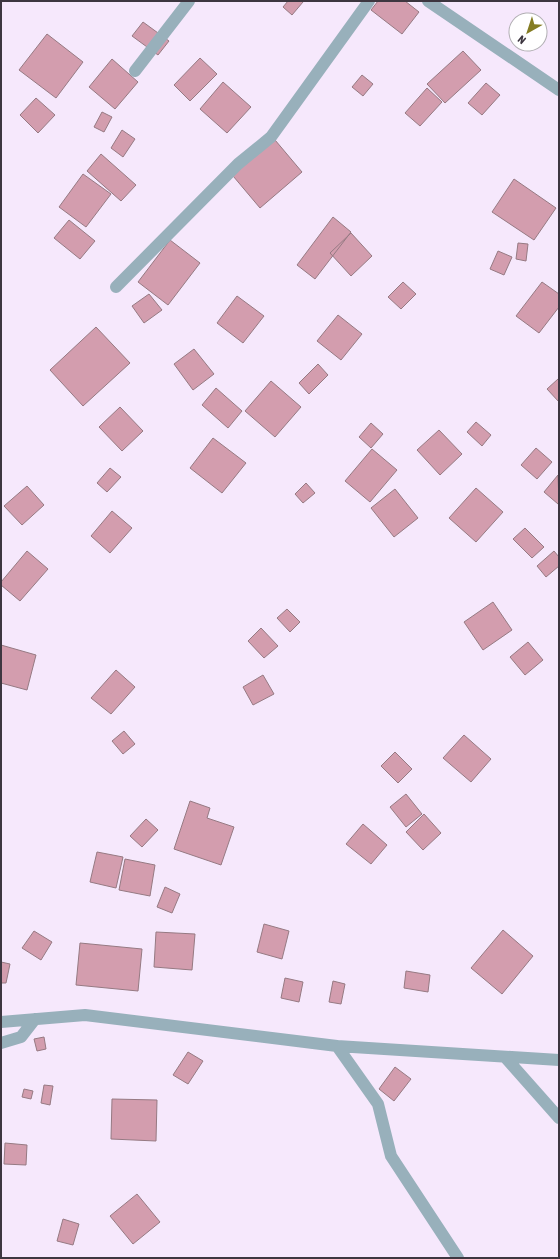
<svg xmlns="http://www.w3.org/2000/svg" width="560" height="1259" viewBox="0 0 560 1259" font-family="'Asap Condensed',sans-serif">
<rect width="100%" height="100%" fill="#f6e8fc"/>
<path fill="#d39dae" stroke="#967a83" d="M288,1H301L303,2L292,15L283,7Z
M378,1H405L419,12L402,34L371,10Z
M143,22L169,41L158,55L132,36Z
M47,34L83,62L56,98L19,70Z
M463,51L481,70L445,103L427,84Z
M200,58L217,74L190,101L174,85Z
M112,59L138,82L115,109L89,87Z
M362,75L373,84L363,96L352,87Z
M223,82L251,107L227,133L200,109Z
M486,83L500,95L482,115L468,103Z
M427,88L442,102L420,126L405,113Z
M36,98L55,115L38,133L20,115Z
M102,112L112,117L104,132L94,127Z
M122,130L135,139L123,157L111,148Z
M270,134L302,172L260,208L228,170Z
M101,154L136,185L121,201L87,171Z
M83,174L111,194L86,227L59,207Z
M514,179L556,208L534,240L492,212Z
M333,217L351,232L315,279L297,265Z
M69,220L95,241L80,259L54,238Z
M351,233L372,256L351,276L330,253Z
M170,240L200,263L168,305L138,282Z
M518,243L528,244L526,261L516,259Z
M498,251L512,257L504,275L490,269Z
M403,282L416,294L401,309L388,297Z
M542,282L559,294V307L539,333L516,316Z
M149,294L162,310L144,323L132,306Z
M237,296L264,316L243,343L217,323Z
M338,315L362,334L341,360L317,341Z
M96,327L130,363L83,406L50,370Z
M194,349L214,374L193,390L174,364Z
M318,364L328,375L309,394L299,383Z
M558,379L559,380V402L547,389Z
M271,381L301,407L275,437L245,411Z
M216,388L242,411L228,428L202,405Z
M120,407L143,431L122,451L99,427Z
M476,422L491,435L482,446L467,432Z
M371,423L383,434L371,448L359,437Z
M439,430L462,454L440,475L417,450Z
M213,438L246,463L222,493L190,468Z
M536,448L552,462L537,479L521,465Z
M372,449L397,470L370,502L345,481Z
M110,468L121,477L107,492L97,483Z
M558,475L559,502L558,504L544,492Z
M306,483L315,493L303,503L295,494Z
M27,486L44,505L22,525L4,506Z
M476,488L503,512L476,542L449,518Z
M395,489L418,518L394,537L371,508Z
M112,511L132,528L110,553L91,536Z
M525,528L544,547L532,558L513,539Z
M27,551L48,569L20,601L1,585V582Z
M554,551L559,557V566L546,577L537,566Z
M493,602L512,630L483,650L464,622Z
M287,609L300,622L290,632L277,618Z
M261,628L278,646L264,658L248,641Z
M528,642L543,660L525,675L510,657Z
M1,645L36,655L27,690L1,683Z
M116,670L135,687L111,714L91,698Z
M263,675L274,694L253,705L243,687Z
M124,731L135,744L123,754L112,741Z
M464,735L491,759L471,782L443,758Z
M395,752L412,769L398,783L381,766Z
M406,794L422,814L406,827L390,807Z
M190,801L210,808L207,818L234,827L221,865L174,849Z
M424,814L441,833L423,850L406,832Z
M146,819L158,830L142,847L130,836Z
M363,824L387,845L371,864L346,844Z
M97,852L123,857L116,888L90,882Z
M125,859L155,865L150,896L119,890Z
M165,887L180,894L172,913L157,907Z
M264,924L289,931L282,959L257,952Z
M503,930L533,956L502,994L471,968Z
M34,931L52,942L41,960L22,948Z
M156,932L195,934L192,970L154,967Z
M80,943L142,949L138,991L76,985Z
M1,962L10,964L6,983H1Z
M406,971L430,975L428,992L404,988Z
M285,978L303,982L299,1002L281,998Z
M333,981L345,984L341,1004L329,1002Z
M44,1037L46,1049L37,1051L34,1039Z
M188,1052L203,1061L188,1084L173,1075Z
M395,1067L411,1079L394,1101L379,1089Z
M44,1085L53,1086L50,1105L41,1103Z
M24,1089L33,1091L31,1099L22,1097Z
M112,1099L157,1100L156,1141L111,1139Z
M5,1143L27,1145L26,1165L4,1164Z
M137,1194L160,1222L133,1244L110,1216Z
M63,1219L79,1224L73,1245L57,1241Z"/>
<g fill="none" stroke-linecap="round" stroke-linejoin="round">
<path stroke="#98b0bb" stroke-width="12" d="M428,1L559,90
M135,71L189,1
M116,287L238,164L271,137L369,1
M1,1022L85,1015L337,1046L559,1060
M1,1043L21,1037L35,1019
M337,1046L378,1104L391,1156L458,1258
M505,1057L559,1118"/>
</g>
<rect width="560" height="1259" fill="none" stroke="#3d3640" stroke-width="4"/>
<g transform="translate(528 32) rotate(219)"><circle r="19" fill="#ffffff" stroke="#b1afb3"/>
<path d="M0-3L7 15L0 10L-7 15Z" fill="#847c22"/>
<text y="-6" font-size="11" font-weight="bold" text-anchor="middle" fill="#3d3640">N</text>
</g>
</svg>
